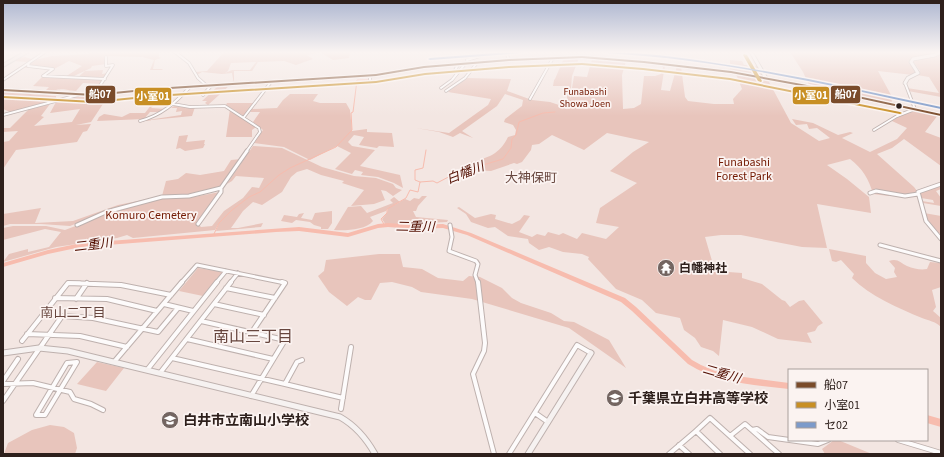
<svg xmlns="http://www.w3.org/2000/svg" width="944" height="457" viewBox="0 0 944 457" font-family="'Source Sans 3','Noto Sans JP',sans-serif">
<rect width="100%" height="100%" fill="#f3e6e2"/>
<path fill="#e8c5bc" fill-rule="evenodd" d="M88,52H174L159,53V57L161,58L155,60L153,69H163L162,70H150L154,60L142,57L106,56V64L92,66L91,68L74,76L77,78L85,71L103,70L102,74L108,73L101,84L83,83L76,91C67,91 66,88 56,90C51,90 49,92 44,92L49,87L33,86L43,76L65,77L82,66L69,61L54,69L32,67L23,68L12,76L7,78L28,62L13,61L18,58L25,57L35,60L52,56L89,54Z
M224,52H350L349,58L333,60L320,52L307,55L313,59L296,65L284,61L258,62L252,71H234V84L232,73L222,74L202,72L197,75L196,72L207,71ZM256,62L250,70H232L225,73L228,71L231,63Z
M790,52H939L910,59V62L917,72L913,75L878,71L891,95L892,103L809,85L803,72Z
M941,53V97L908,91L907,88L939,93L929,77L917,75L920,71L913,61L914,59Z
M564,58H579L572,76L570,100L574,76L587,77L592,59L626,61L622,75L623,109L634,108L641,104L644,76H655L661,74L664,65H665L661,90L670,91L677,66H681L685,97L688,101L714,104H734L733,99L742,89L736,74L768,80L791,123L819,141L830,138L817,128L809,129L807,124L796,125L792,119L813,123L838,135L850,132L853,133L842,138L870,152L897,139L907,128L892,121C910,108 917,111 938,115L925,132L941,138V166L904,139L892,148L877,154L914,187L917,191L916,193L904,196L889,194V196L873,194C869,179 862,168 850,159L827,165L847,179L869,197L871,213L817,204L827,248L802,247L741,235H721L705,237L715,271L742,273V278L762,284L782,300L785,301L790,307L799,301L804,300L823,323L818,326L815,331L807,333L812,343L778,339L752,327L723,320L719,356L713,351L701,347L695,338L684,330L680,318L656,313L642,300L616,289L588,259L589,257L582,254L563,252L549,247L539,250L529,243L528,239L508,236L495,227L488,228L471,222L466,214L457,208L459,207L475,218L491,214L496,215L495,219L512,224L520,220L524,215L530,216L519,232L532,237L537,234L545,236L548,232L559,235L563,233L577,239L582,233L606,239L619,227L596,223L600,208L637,183L610,171L633,152L649,142L607,133L584,150L552,135L539,144L532,145L531,150L522,162L517,164L514,163L491,171L474,170L471,162C488,158 500,154 508,137L515,135L516,130L513,125L504,122L505,119L518,109L522,106L523,100L505,94L497,106L462,131L473,138L460,133L453,137L439,132L416,128L449,133L488,105L491,99L448,92L466,78L511,79L507,91L532,100L550,102L559,105L566,103L569,86H553L554,80L555,79Z
M730,60L742,61L744,65L758,66L763,75L730,71Z
M229,86L208,105L205,103L207,101H202L217,87Z
M3,92L56,96V101L10,112L3,109Z
M290,94H318L313,101L320,103H346L350,110L352,131L367,129V132L392,133L394,147L379,146L377,148L359,145L364,137L354,135L348,142L352,146L375,150L360,166L400,175L403,188L394,183L378,177L361,175L363,172L355,170L352,174L335,169L351,153L337,146L310,160L284,147L254,143L263,130L253,122L260,112H250L252,109L277,108L283,100Z
M109,95L91,122L76,125L91,124L87,131L83,132L77,142L16,150L3,169V142L9,141L18,131L3,132V128H10L29,109L50,104L41,116L44,117L34,126L72,122L80,109L50,113L56,102L77,97Z
M155,100H159L151,108L166,109L161,112H150L144,119L97,121L99,117L104,114L122,117L130,113H145Z
M227,103H255L245,115H242L226,105Z
M174,106L195,107L192,116L141,121L181,115L182,111L176,112L177,108H171Z
M230,109L256,127L252,130V137H226Z
M188,135L186,142L205,140L204,144H205L203,148L185,151L180,148L176,149L179,136Z
M253,146L282,148L322,167L354,176L376,178L393,184L396,188L402,190L393,196L386,191L381,190L385,200L374,204L351,206L364,190L342,183L344,181L321,175L307,169L297,172L291,177L282,192L262,205L253,202L243,211L231,228H238L263,223L261,227L216,231L219,223L215,230L133,238L127,235L117,238L56,247L3,262L9,254L28,249V252L49,247L61,232L45,229L3,240V228L13,226H46L65,230L107,214L165,197L188,198L220,192L199,225L201,227L212,226L224,211L243,198L252,187L259,188L264,178L236,176L232,181L227,184Z
M241,159L220,188L186,195H165L107,211L70,226L41,224H10L3,226V214L41,208L35,223L73,221L118,205L162,196L166,181L178,179L186,173L200,175L224,171L231,160Z
M941,185V189L936,191L941,198V206L923,203L922,201L934,203L933,200L921,198L919,193Z
M422,196H427L418,206L416,211H413L416,217L448,220L447,222L386,225L382,219L387,213L388,208L405,199L410,201L414,198L419,199Z
M394,197L400,202L388,208L386,211L370,217L373,221C366,230 345,231 334,230L348,207L361,206L367,213L393,203L390,200Z
M332,211V223L328,229H321V227L314,225L310,222L296,220L292,223L281,221L284,215L297,217L299,214L304,213L301,218L312,220L315,213Z
M924,213L941,216V233H938L926,218Z
M829,249L866,256V263L875,273L886,279L897,277L894,272L895,268L889,261C898,258 900,263 907,266C914,269 921,270 927,269L930,262L941,263V287L932,290L936,307L933,311L941,318V327C935,321 929,321 922,318C898,308 870,296 852,278L854,274L841,260L836,262L832,261Z
M379,254H400L403,267L422,269L438,278L463,281L469,276L480,277L502,288L512,298L521,303L551,313L564,321L574,322L609,340L626,368L569,328L472,299L421,292L412,287L392,282L380,283L371,300H365L358,297L347,306L329,292L318,276L324,271L326,260Z
M198,268L223,272L203,296L179,291Z
M97,362L124,368L106,391L77,384Z
M50,425L64,427L74,433L77,448L75,454H4L8,443L32,430Z
M834,440H838L872,454H825L822,449Z"/>
<g fill="none" stroke-linecap="round" stroke-linejoin="round">
<path stroke="#f7bcae" stroke-width="1" d="M420,182L415,180V170L423,168L426,150
M385,226L381,219L387,213V209L406,198L410,190L418,192L420,182L433,181L437,183L456,173L503,159L511,148L512,139L516,135L519,122L543,113L555,112
M214,234L219,223L232,210L249,197L260,192L279,175L290,168L336,147L352,130L351,113L353,112L357,80H369V77"/>
<path fill="#f7bcae" fill-rule="evenodd" d="M388,223L414,225L443,224L471,233L625,298L636,307L692,360L701,365L715,371L729,375L789,383V389C754,385 718,383 688,364L632,311L621,302L467,235L443,228L414,229L388,227L378,228L348,237L299,231L276,232L81,247L48,254L3,267V263L48,250L81,243L299,227L348,233L378,224Z
M927,415L941,419V427L927,423Z"/>
<defs>
<path id="street-far2" d="M175,52L189,63L198,78L207,86
M470,52L484,55
M506,52L509,60
M29,63L28,66L53,69L43,76L105,79
M468,64L467,60L493,52
M458,65L455,70L460,71
M370,75V83
M3,80L45,52
M441,88L452,80L465,64
M446,91L465,78L477,63
M94,95L113,65L106,66V57
M203,95L211,86
M530,99L553,58
M173,104L190,107L225,106L259,128L260,132L246,152
M3,115L78,95
M244,117L271,82
M140,121C162,115 175,103 190,87
M874,130L897,116L915,109L905,83"/>
<path id="street-far1" d="M941,184L918,192L926,221L941,239
M870,193L876,191L905,196L918,194
M198,224L221,192V189
M77,225L106,212L162,197L189,196L221,188L247,151
M450,225L452,237L449,251L476,261L478,264L475,275L478,283
M880,245L941,261
M68,283H80
M181,283L197,265L285,283
M216,283L226,271
M230,283L238,273"/>
<path id="street" d="M478,282L485,343L484,351L473,374L494,454
M226,288L275,298
M55,298L107,299L157,311
M76,299L87,283
M164,304L193,311
M214,304L264,315
M201,321L285,340L251,396
M252,332L285,283L282,282
M27,334L80,336L127,347
M187,339L273,359
M22,341L68,283L121,285L171,295
M172,358L285,384L297,362L302,360
M77,362L45,415H36L67,363Z
M114,362L182,282
M147,370L217,282
M160,373L231,282
M3,381L18,359
M3,384L33,383L70,392L74,399L91,404L103,410
M285,384L343,398
M3,401L62,316L93,318L158,332L178,308
M341,409L351,347
M535,413L548,422
M752,430L757,429L768,437L818,444L828,440
M696,431L710,418L750,454
M730,436L745,424L779,454
M898,440L941,453
M679,445L689,454
M509,454L577,345L591,353
M669,454L696,431L720,454"/>
<path id="secondary-far1" d="M751,52L766,78
M905,83L908,78L918,73L911,62L913,59L935,55L941,52
M3,90L94,95L154,89L376,75L424,67L509,60L582,57L644,62L731,72L807,86L941,115"/>
<path id="secondary" d="M3,353L39,348L68,351L340,417C356,426 366,438 375,454
M528,454L591,353"/>
<path id="highway" d="M24,52H29L3,67V64Z"/>
</defs>
<use href="#street-far2" stroke="#beb1ae" stroke-width="3.5"/>
<use href="#street-far1" stroke="#beb1ae" stroke-width="5"/>
<use href="#street" stroke="#beb1ae" stroke-width="6"/>
<use href="#secondary-far1" stroke="#beb1ae" stroke-width="4.5"/>
<use href="#secondary" stroke="#beb1ae" stroke-width="7"/>
<use href="#highway" stroke="#cdc5c3" stroke-width="2.5"/>
<use href="#street-far2" stroke="#fdfbfb" stroke-width="2"/>
<use href="#street-far1" stroke="#fdfbfb" stroke-width="3"/>
<use href="#street" stroke="#fdfbfb" stroke-width="4"/>
<use href="#secondary-far1" stroke="#f6f2f1" stroke-width="3"/>
<use href="#secondary" stroke="#f6f2f1" stroke-width="5"/>
<use href="#highway" fill="#e9deda" fill-rule="evenodd"/>
<defs>
<path id="bus-1" d="M582,56L644,61L731,71L807,85L941,114V116L807,87L731,73L644,63L582,58L509,61L424,68L376,76L154,90L94,96L3,91V89L94,94L154,88L376,74L424,66L509,59Z"/>
<path id="bus-2" d="M744,54L747,55L762,81L761,82L758,81L743,55Z
M582,63L643,68L730,78L900,112L902,113L900,114L730,80L643,70L582,65L509,68L425,75L376,83L155,97L94,103L3,98V96L94,101L155,95L376,81L425,73L509,66Z"/>
<path id="bus-3" d="M508,52H524L522,53L430,60L428,59L430,58Z
M603,52C641,52 678,57 715,63C791,74 866,91 941,107V109C858,91 774,72 690,61C662,57 633,55 605,53Z"/>
</defs>
<use href="#bus-1" stroke="#fbf3f1" stroke-width="3"/>
<use href="#bus-2" stroke="#fbf3f1" stroke-width="3"/>
<use href="#bus-3" stroke="#fbf3f1" stroke-width="3"/>
<use href="#bus-1" fill="#7a4b2a" fill-rule="evenodd"/>
<use href="#bus-2" fill="#c88f24" fill-rule="evenodd"/>
<use href="#bus-3" fill="#7c9aca" fill-rule="evenodd"/>
</g>
<linearGradient id="sky" x2="0" y2="1"><stop stop-color="#aeb7d1"/><stop offset="0.45" stop-color="#faf4f2"/><stop offset="1" stop-color="#faf4f2" stop-opacity="0"/></linearGradient>
<rect width="944" height="116" fill="url(#sky)"/>
<defs>
<symbol id="temple-disc" viewBox="-11 -11 22 22"><circle r="9.5" fill="#736561" stroke="#fbf3f1"/><path d="M0-6L5-2H3V0L6.5 2.5H4V6H1.5V3h-3V6H-4V2.5H-6.5L-3 0V-2H-5Z" fill="#fff"/></symbol>
<symbol id="school-disc" viewBox="-11 -11 22 22"><circle r="9.5" fill="#736561" stroke="#fbf3f1"/><path d="M0-5L7-2L0 1L-7-2ZM-4 1L0 2.5L4 1V4Q0 6-4 4Z" fill="#fff"/></symbol>
</defs>
<g fill-rule="evenodd">
<use href="#temple-disc" x="656" y="258" width="20" height="20"/>
<use href="#school-disc" x="605" y="388" width="20" height="20"/>
<use href="#school-disc" x="160" y="410" width="20" height="20"/>
</g>
<circle fill="#2e201c" stroke="#fbf3f1" stroke-width="1.5" cx="899" cy="106" r="3.5"/>
<g text-anchor="middle" stroke-width="3.5" stroke-linejoin="round" paint-order="stroke">
<g font-size="10" fill="#731902" stroke="#fbf3f1">
<text x="585" y="95">Funabashi<tspan x="585" dy="12">Showa Joen</tspan></text>
</g>
<g font-size="12" fill="#731902" stroke="#fbf3f1">
<text x="744" y="166">Funabashi<tspan x="744" dy="14">Forest Park</tspan></text>
<text x="151" y="219">Komuro Cemetery</text>
</g>
<g font-size="12" font-weight="bold" fill="#2e201c" stroke="#fbf3f1" text-anchor="start">
<text x="679" y="272">白幡神社</text>
</g>
<g font-size="13" font-style="italic" fill="#520e00" stroke="#fbf3f1">
<text transform="translate(465 172) rotate(-21)" y="5">白幡川</text>
<text transform="translate(415 226) rotate(1)" y="5">二重川</text>
<text transform="translate(93 244) rotate(-7)" y="5">二重川</text>
<text transform="translate(722 373) rotate(16)" y="5">二重川</text>
</g>
<g font-size="13" fill="#67463e" stroke="#fbf3f1">
<text x="531" y="182">大神保町</text>
<text x="73" y="317">南山二丁目</text>
</g>
<g font-size="14" font-weight="bold" fill="#2e201c" stroke="#fbf3f1" text-anchor="start">
<text x="628" y="403">千葉県立白井高等学校</text>
<text x="183" y="425">白井市立南山小学校</text>
</g>
<g font-size="16" fill="#67463e" stroke="#fbf3f1">
<text x="253" y="342">南山三丁目</text>
</g>
</g>
<g stroke="#fbf3f1" stroke-width="1.5">
<rect x="85" y="85" width="31" height="19" rx="4" fill="#7a4b2a"/>
<rect x="830" y="85" width="31" height="19" rx="4" fill="#7a4b2a"/>
<rect x="792" y="86" width="38" height="19" rx="4" fill="#c88f24"/>
<rect x="134" y="87" width="38" height="19" rx="4" fill="#c88f24"/>
</g>
<g font-size="11" text-anchor="middle" font-weight="bold" fill="#fff">
<text x="100" y="98">船07</text>
<text x="846" y="98">船07</text>
<text x="811" y="99">小室01</text>
<text x="153" y="100">小室01</text>
</g>
<rect width="944" height="457" fill="none" stroke="#2e201c" stroke-width="8"/>
<rect x="788" y="369" width="140" height="72" fill="#fbf3f1" stroke="#a99f9c"/>
<rect x="796" y="382" width="20" height="6" fill="#7a4b2a" stroke="#a99f9c"/>
<text x="824" y="389" font-size="12" fill="#2e201c">船07</text>
<rect x="796" y="402" width="20" height="6" fill="#c88f24" stroke="#a99f9c"/>
<text x="824" y="409" font-size="12" fill="#2e201c">小室01</text>
<rect x="796" y="422" width="20" height="6" fill="#7c9aca" stroke="#a99f9c"/>
<text x="824" y="429" font-size="12" fill="#2e201c">セ02</text>
</svg>
